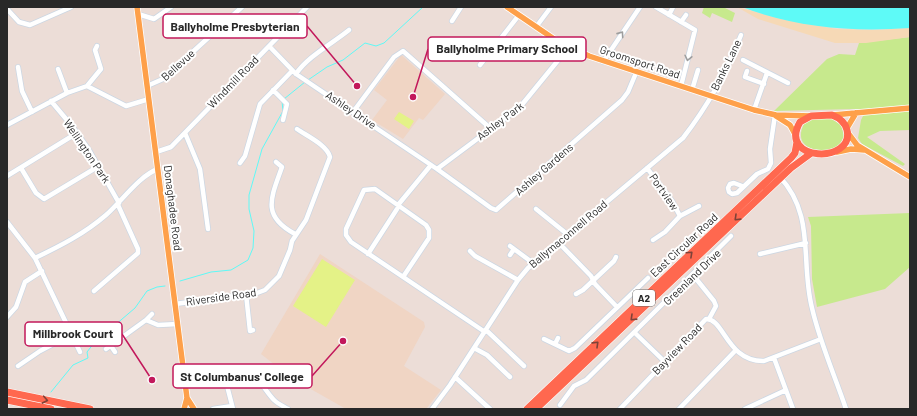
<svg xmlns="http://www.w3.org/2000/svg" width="917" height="416" viewBox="0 0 917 416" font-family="Barlow,sans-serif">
<rect width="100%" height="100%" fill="#ecddd7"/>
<path fill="#f0d5c4" d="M401,55L445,94L423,120L419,118L403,139L372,120L387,100L374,90Z
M320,254L424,322L425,327L404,366L441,390L426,409H346L293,379L261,354Z"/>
<path fill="#c7e98d" d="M704,7H723L735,13L732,22L712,13L710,18L702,13Z
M910,37V130L880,131L867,137L905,164L903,166L862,144L858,138L861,120L866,110L854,109L774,111L827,59L839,54L855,55L859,43Z
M814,118H830L841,125L844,136L839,146C822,155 791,149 804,124Z
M910,213V267L885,289L817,307L812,279L811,226L808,217Z"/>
<path fill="#f6d9b6" d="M737,7L785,20L837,29L876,30L910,28V37L866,43H835L758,19Z"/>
<path fill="#e4f287" d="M399,112L414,121L409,129L394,119Z
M322,259L355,280L326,327L293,306Z"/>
<path fill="#5efaf7" d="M742,7H910V28C853,32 796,28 742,7Z"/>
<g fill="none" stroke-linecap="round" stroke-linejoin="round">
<path stroke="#5efaf7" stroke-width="1" d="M308,80L327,67L343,60L365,43L376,46L384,43L423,7
M284,99L305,82
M180,281L211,272L231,270L248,260L253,248L254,231L249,209V195L262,149L283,111L282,101
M51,392L73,365L88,358L87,352L94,343L135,308L147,291L157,287L165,286"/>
<defs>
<path id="minor" d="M656,7L695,30L681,86
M7,9L19,22L30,25L71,7
M138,14L154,19L171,7
M669,15L673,7
M452,21L461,7
M681,22L686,15
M536,27L551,7
M269,46L296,74L437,169L491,208L496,210L622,100L628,92L636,73
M743,60L788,83
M603,62L640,7
M480,65L519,15
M18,67L22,91L32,112
M58,69L67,93
M747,71L745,77L764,84
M296,74C307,57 333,43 349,30
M87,86L101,69L95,50L97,46
M147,86L163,79L242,7
M273,90L287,104L283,120
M692,90L698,70
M51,101L72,126L89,150L119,203
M754,110L767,73
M353,112L394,57L403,51L490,128
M7,125L67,93L87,86L126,106L149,99
M185,133L200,169L208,229
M156,152L171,147L307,7
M276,162L282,167C271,198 261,216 295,234
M240,163L245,156L260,104L292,71
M21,168L36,193L44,199L99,166
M647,168L672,201L680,216
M437,169L520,107L569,47
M7,176L77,133
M779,176C816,215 800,261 812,308C820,343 835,376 846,409
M742,186L734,183L730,184L728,188L729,192L732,194L737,193L757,174L768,169L771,163L770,149L775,115
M398,205L431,165
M536,209L567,234
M7,222L35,258C60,246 84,234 106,215C121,202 140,175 158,169
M653,240L665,232L680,216L699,206
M558,242L591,276L595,284L617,307
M510,246L533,263
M470,251L475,256L518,280
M368,254L397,209
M760,254L806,243
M510,255L514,249
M35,258L80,352
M693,275L714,301L716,306L709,319
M403,277L429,238V230L426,225L375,189L364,190L346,229V235L351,242L485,332
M94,291L138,253V249L118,205
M246,294L250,331L253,330
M576,294L583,290L614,261L616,257
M175,304L257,293L265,290L279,276L290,250L292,241L306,220L330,157C327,145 307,136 297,129
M7,317L16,307L25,282L42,271
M147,319L152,314
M486,330L524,366
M635,333L665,362
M544,339L569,351L575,348L648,278
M555,344L558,338
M111,346L115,352
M474,348L487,355L510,377
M106,349L146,320L158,325L178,324
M774,358L793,409
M18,366L40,351L72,334
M224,374L233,409
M455,377L490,409
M185,382L242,369C257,372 264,390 274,400C278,404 283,406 288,409
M560,405L574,386L586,380L731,236
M213,409L232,406
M432,409L450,385L518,280L528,268L683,138C707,107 727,71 741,35
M620,409L706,319C724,318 727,362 764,361L821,339
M679,409L736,350
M745,409L786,390"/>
<path id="major" d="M137,7L187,398L194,409
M507,7L557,41L589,56L754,110L776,115L811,116
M833,115L910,108
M776,116L790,125L796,136
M847,128L856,113
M848,133L857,145L910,177
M837,152L851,149L864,150
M184,409L187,398"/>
<path id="highway" d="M832,115C840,118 845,122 847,130C855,164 777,162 800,122L811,116Z
M7,392L90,409
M7,400L51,409
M527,409L791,158L795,153L797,142
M536,409L791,168L810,154"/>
</defs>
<use href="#minor" stroke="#ccd7e3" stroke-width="6"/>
<use href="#major" stroke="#fff" stroke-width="7"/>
<use href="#highway" stroke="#fff" stroke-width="8"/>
<use href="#minor" stroke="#fff" stroke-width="4.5"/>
<use href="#major" stroke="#fea04a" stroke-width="5.5"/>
<use href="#highway" stroke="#ff684f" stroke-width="7"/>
</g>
<defs><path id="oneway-chevron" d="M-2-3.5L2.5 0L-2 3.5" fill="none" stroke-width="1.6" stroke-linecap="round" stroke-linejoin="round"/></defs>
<g stroke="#9e9e9e">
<use href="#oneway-chevron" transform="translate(621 34) rotate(-55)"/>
<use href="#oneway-chevron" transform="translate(688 58) rotate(103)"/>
</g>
<g stroke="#7e4238">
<use href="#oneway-chevron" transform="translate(737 218) rotate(136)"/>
<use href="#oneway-chevron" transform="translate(690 254) rotate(-43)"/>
<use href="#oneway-chevron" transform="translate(633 318) rotate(136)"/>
<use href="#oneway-chevron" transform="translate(596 344) rotate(-44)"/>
<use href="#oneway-chevron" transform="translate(45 400) rotate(11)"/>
</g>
<g text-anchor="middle" stroke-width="4" stroke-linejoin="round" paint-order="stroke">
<rect fill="#fff" stroke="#686868" stroke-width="1" x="633" y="290" width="22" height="16" rx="3"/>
<g font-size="10" font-weight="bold" fill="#282828">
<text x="644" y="302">A2</text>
</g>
<g font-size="11" fill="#282828" stroke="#fff">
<text transform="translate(640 62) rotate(18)" y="4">Groomsport Road</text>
<text transform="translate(178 65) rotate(-42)" y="4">Bellevue</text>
<text transform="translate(726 65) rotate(-64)" y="4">Banks Lane</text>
<text transform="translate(233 82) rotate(-46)" y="4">Windmill Road</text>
<text transform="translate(351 110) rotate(34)" y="4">Ashley Drive</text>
<text transform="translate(500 121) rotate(-37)" y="4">Ashley Park</text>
<text transform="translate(87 151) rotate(56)" y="4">Wellington Park</text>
<text transform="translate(544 169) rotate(-41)" y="4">Ashley Gardens</text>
<text transform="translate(664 192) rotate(55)" y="4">Portview</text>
<text transform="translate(173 208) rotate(83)" y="4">Donaghadee Road</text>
<text transform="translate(568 234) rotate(-40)" y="4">Ballymaconnell Road</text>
<text transform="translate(684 245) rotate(-43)" y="4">East Circular Road</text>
<text transform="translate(692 277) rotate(-44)" y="4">Greenland Drive</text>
<text transform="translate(221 297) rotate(-8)" y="4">Riverside Road</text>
<text transform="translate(677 349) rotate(-46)" y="4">Bayview Road</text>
</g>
</g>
<path fill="none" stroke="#c2185b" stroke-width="1.5" d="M357 86L307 26M413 97L428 49M152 380L122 334M343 341L312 376"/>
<g fill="#c2185b" stroke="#fff" stroke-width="1.5">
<circle cx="357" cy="86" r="4"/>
<circle cx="413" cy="97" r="4"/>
<circle cx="152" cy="380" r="4"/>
<circle cx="343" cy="341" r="4"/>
</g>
<g fill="#fff" stroke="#c2185b" stroke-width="1.5">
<rect x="163" y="14" width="144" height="24" rx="4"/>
<rect x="428" y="37" width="158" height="24" rx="4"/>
<rect x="25" y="322" width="97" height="24" rx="4"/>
<rect x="173" y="364" width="139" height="24" rx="4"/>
</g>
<g font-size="12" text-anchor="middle" font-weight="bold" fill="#282828">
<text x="235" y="31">Ballyholme Presbyterian</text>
<text x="507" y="53">Ballyholme Primary School</text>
<text x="73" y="338">Millbrook Court</text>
<text x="242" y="381">St Columbanus' College</text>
</g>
<rect width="917" height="416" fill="none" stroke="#282828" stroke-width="16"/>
</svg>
